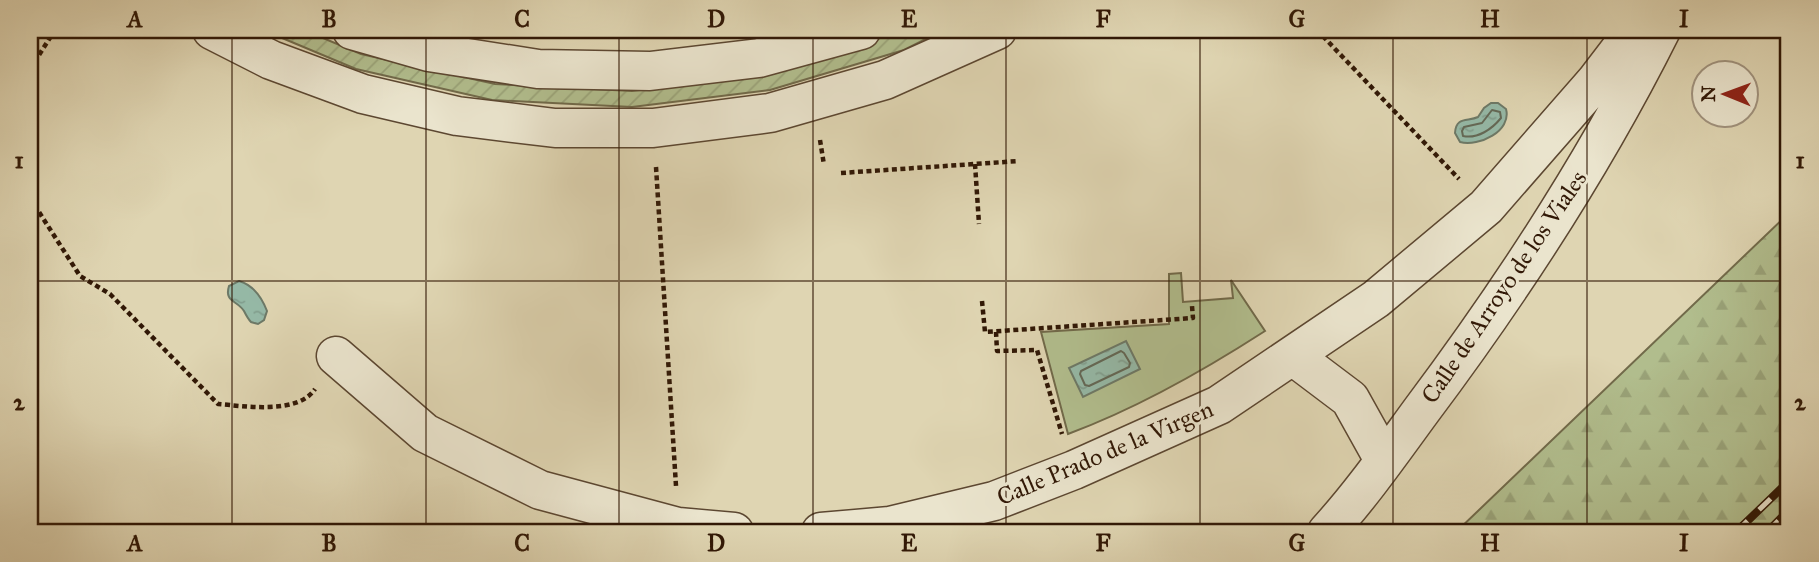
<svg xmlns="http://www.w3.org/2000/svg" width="1819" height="562" viewBox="0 0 1819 562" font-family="'IM FELL Great Primer',serif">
<defs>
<pattern id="forest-firs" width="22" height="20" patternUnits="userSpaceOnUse" patternTransform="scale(1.75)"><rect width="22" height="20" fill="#b1bd8d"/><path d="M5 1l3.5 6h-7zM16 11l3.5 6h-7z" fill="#99a278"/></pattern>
<pattern id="garden-furrows" width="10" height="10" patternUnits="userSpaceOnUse" patternTransform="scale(1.75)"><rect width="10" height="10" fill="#b1bd8d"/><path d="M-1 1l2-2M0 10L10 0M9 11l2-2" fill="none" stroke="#99a278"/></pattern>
<pattern id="water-ripples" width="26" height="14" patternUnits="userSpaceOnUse" patternTransform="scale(1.75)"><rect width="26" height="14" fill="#95b9a7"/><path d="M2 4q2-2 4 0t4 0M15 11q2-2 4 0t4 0" fill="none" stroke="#819e8e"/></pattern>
</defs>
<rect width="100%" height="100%" fill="#dfd5b2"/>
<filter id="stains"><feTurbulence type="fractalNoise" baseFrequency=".00286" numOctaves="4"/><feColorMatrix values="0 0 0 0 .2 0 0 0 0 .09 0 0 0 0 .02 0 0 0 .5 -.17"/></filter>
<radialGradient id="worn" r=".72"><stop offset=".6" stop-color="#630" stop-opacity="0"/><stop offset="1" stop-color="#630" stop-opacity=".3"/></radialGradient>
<path fill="#b1bd8d" stroke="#716a4a" stroke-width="2" d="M1181,273L1183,302L1233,298L1231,280L1265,331C1203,371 1138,408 1068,434L1041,332L1169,324V274Z"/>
<path fill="url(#forest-firs)" stroke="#716a4a" stroke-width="2" d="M1789,213V532H1456Z"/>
<path fill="url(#garden-furrows)" stroke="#716a4a" stroke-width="2" d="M263,30H304L361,54L495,84L632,91L767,74L905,30H944L904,50L770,90L632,107L492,100L356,69Z"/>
<path fill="url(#water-ripples)" stroke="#6d7967" stroke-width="2" d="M1491,103H1498L1506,109C1512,131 1479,147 1460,142L1455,133C1456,116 1468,122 1478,117L1484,108Z
M239,281C253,285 262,298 267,311L264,320L258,324L251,322C248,319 246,315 244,311C237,300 224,302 229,286Z
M1126,341L1140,369L1083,397L1069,368Z"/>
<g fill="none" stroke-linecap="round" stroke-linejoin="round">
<path stroke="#636856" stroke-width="2" d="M1492,110L1500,112L1501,118C1492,129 1478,139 1463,136L1462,131L1464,127L1482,123Z
M1121,351L1124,353L1130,363L1129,367L1089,386L1085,385L1080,374L1081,371Z"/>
<defs>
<path id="street" d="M212,30L271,60L363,94L457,116L555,128H653L770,113L885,80L997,30
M352,30L429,52L538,69L650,71L759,58L861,30
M336,356L425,433L540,490L678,527L734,532
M1293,356L1350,399L1384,460
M821,532L890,526L994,501L1074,470L1219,405L1376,299L1486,207L1596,81L1635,30
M1327,532C1361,495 1391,452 1421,411C1511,291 1594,164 1661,30"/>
</defs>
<use href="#street" stroke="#5c4731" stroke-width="41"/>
<path stroke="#311806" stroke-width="4.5" stroke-dasharray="5 3.5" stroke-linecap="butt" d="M1317,30L1459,179
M30,69L55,30
M820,140L824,165
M975,164L979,224
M656,167L676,486
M841,173L1019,161
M30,198L80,276L110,294L218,404C244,406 298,415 315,389
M982,301L985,332L1193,318L1192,306
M996,332L997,351L1037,350L1062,434"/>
<use href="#street" stroke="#eae4cd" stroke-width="38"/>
<defs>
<path id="rail" d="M1736,532L1789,481
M1767,532L1789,510"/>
</defs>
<use href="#rail" stroke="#311806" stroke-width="8"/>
<use href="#rail" stroke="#eae4cd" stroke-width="5" stroke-dasharray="16" stroke-linecap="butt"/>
</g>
<path fill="none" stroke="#311806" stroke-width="2" stroke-opacity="0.55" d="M232,30V532M426,30V532M619,30V532M813,30V532M1006,30V532M1200,30V532M1393,30V532M1587,30V532M30,281H1789"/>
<g text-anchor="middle" stroke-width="6" stroke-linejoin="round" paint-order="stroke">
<g font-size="24" fill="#311806" stroke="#eae4cd">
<text transform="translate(1504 287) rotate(-56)" y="8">Calle de Arroyo de los Viales</text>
<text transform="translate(1105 453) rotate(-23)" y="8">Calle Prado de la Virgen</text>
</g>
</g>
<rect width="1819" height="562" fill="none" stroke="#dfd5b2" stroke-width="77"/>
<g transform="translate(1725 94) rotate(271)"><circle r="33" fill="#eae4cd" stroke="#a0927d" stroke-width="2"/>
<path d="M0-5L12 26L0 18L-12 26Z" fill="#8f2418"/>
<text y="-10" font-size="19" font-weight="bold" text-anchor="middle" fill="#311806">N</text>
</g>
<rect x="38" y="38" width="1742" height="486" fill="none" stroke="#311806" stroke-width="2.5"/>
<g font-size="23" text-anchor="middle" font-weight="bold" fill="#311806">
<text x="135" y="27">A</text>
<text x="329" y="27">B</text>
<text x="522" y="27">C</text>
<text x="716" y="27">D</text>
<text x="909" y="27">E</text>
<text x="1103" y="27">F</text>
<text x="1297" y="27">G</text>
<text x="1490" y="27">H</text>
<text x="1684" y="27">I</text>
<text x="19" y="168">1</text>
<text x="1800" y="168">1</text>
<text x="19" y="410">2</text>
<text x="1800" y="410">2</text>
<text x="135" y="551">A</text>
<text x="329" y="551">B</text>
<text x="522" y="551">C</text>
<text x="716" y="551">D</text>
<text x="909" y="551">E</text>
<text x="1103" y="551">F</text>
<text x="1297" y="551">G</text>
<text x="1490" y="551">H</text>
<text x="1684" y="551">I</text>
</g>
<rect width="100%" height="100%" filter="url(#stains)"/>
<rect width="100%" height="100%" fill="url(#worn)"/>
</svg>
